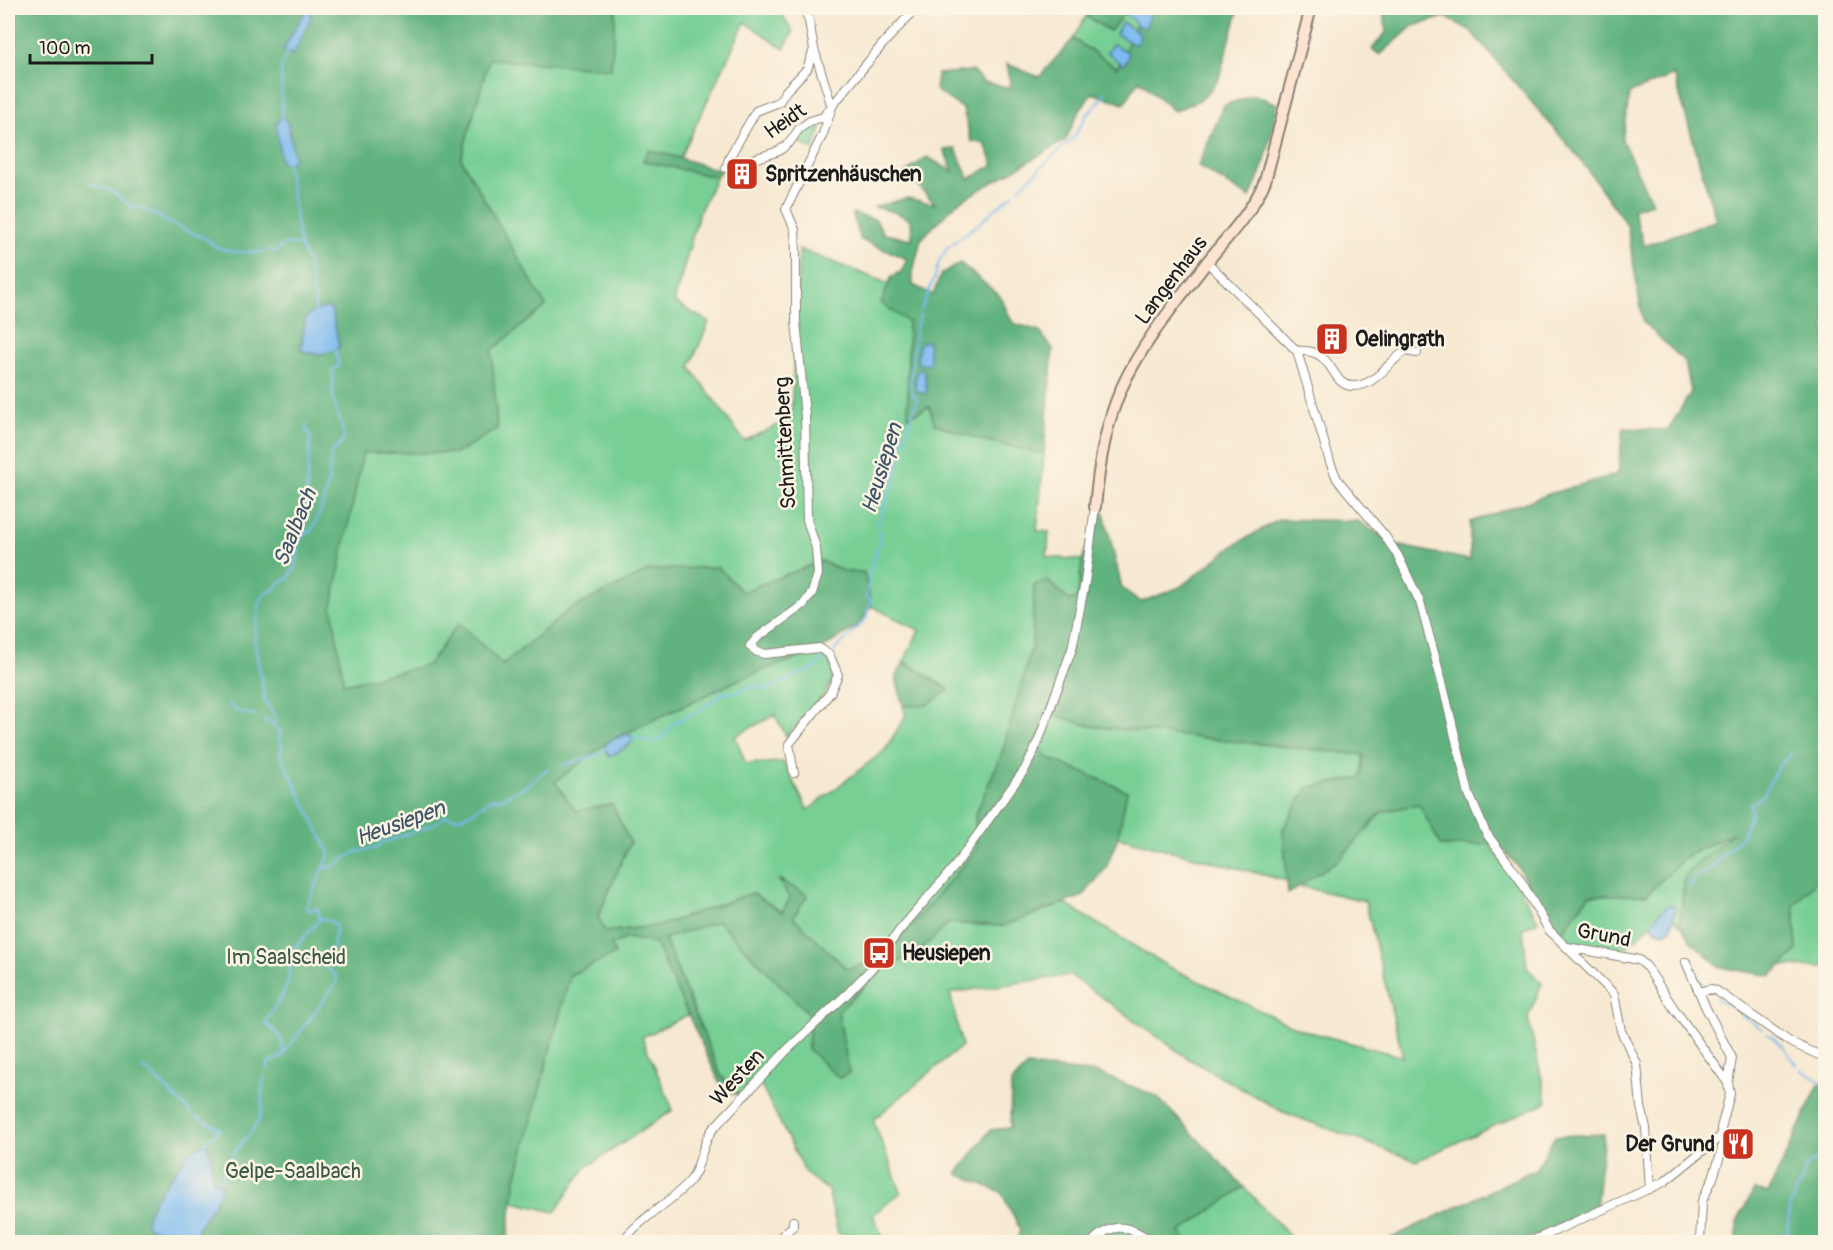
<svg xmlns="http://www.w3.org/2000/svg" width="1833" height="1250" viewBox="0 0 1833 1250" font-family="Pangolin,sans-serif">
<rect width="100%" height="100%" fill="#fcf5e5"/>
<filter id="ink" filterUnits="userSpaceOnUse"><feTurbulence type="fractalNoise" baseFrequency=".0167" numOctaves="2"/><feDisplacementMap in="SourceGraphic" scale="12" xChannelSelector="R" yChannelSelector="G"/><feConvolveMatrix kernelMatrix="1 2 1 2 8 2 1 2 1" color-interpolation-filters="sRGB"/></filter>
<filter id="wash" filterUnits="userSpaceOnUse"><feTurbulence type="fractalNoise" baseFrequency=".008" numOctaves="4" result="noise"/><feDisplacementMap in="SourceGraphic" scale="24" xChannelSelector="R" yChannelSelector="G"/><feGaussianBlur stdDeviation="1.35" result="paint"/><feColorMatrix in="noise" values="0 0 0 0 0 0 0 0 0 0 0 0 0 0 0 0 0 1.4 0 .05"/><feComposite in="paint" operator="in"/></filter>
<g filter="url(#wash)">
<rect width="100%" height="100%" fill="#f7e9d1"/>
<path fill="#77cf94" stroke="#4a7658" stroke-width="1.5" d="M616,8H727L738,13L742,8H778L793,32L784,49L745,22L680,158L649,150L643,161L716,177L699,213L674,302L709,322L690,367L744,441L791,419L799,249L889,284L882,303L908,322V416L929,406L935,424L979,439L1044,454L1037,531L1049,532L1047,557L1082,560L1078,598L1069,600L1048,581L1034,585L1032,646L1002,753L975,816L977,849L883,958L847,969L793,917L808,895L780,880L790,899L782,912L752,893L662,925L605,932L598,917L630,842L576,811L555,782L609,741L742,678L820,650C826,657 833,664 833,675C833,692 798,722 786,736L775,715L735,736L746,764L783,762L808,810L885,750L906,715L903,706L927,705L949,689L904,662L919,630L871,606L864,572H846L821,561L742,592L569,610L502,665L138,1242L250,615L463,302L497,429L491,350L545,306L461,159L489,58L611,69Z
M1128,8H1139L1143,11L1117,68L1073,39L1086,16L1110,31Z
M815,123L821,129L813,150L795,140L809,124Z
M1053,714L1090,726L1364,755L1361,777L1283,829L1287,881L1118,837L1127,791L1046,757L1040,748Z
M1419,804L1441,846L1489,844L1513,876L1538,921L1523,928L1527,968L1542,983L1528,1018L1547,1102L1416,1161L1283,1112L1189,1059L1070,975L950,993L962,1046L873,1120L901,1192L873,1215L885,1242H876L872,1238L838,1233L828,1190L806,1174L757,1077L739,1095L721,1076L664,938L718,921L810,1015L808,1049L849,1073L838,1012L881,971L920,951L949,923L1003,926L1064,903L1167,966L1299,1029L1403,1057L1365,901L1299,886L1341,858L1382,812Z
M1736,832L1685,874L1680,925L1665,912L1619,954L1569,946L1559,936L1589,895H1646L1686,856Z
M1825,870V967L1781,966L1797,950L1794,905Z
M626,938L655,942L688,1015L642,1037L673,1110L585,1168L555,1212L513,1202L516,1179L570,975L615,954L611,945Z
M1244,1187L1295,1242H1187L1180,1232Z"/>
<path fill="#61b27e" stroke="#3e674d" stroke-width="1.5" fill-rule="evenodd" d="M8,8H616L611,69L489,59L461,159L546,306L492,350L497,429L457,453H363L332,606L344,684L428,665L459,623L503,665L569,610L650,570L718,567L742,592L821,561L846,572H864L871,606L860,624L820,650L742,678L609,741L555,782L576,811L612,804L630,842L598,917L605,932L662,925L752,893L782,912L790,899L779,880L808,895L793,917L847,969L883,958L977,849L975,816L1002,753L1032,646L1034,585L1048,581L1069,600L1078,598L1082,560L1102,504L1122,588L1141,602L1180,587L1233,546L1279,519L1358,521L1395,545L1470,560V522L1552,493L1618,474L1623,428L1668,430L1691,392L1685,362L1643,322L1627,225L1580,159L1470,30L1445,17L1413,26L1380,55L1372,49L1387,31L1382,8H1825L1826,870L1794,905L1797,950L1771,976L1720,967L1692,942L1680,925L1685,874L1733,833L1686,856L1646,895H1589L1559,936L1545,917L1518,867L1499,844L1441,846L1419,804L1382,812L1341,858L1288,894L1283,829L1307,788L1361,777L1364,755L1090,726L1053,714L1040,747L1046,757L1127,791L1118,837L1106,868L1083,896L1003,926L949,923L920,951L881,971L838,1012L849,1073L839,1078L808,1049L810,1015L718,921L664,939L721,1076L739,1095L724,1092L655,943L626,938L611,945L615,954L570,975L516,1179L507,1242H8ZM1674,75L1716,220L1644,246L1633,209L1652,203L1622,140L1630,93ZM324,308L334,328L339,347C326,355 315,352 301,348L308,315Z
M1089,8H1128L1110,31L1086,16Z
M1139,8H1239L1218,81L1202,99L1174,111L1139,80L1124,104L1092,93L1076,117L1066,140L957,203L921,239L913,272V285L933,295L941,274L960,263L1000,296L1013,323L1039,331L1053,349L1044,454L979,439L935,424L929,406L908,417V322L881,303L892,276L901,272L907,259L861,240L852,213L876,220L884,234L912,239L911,220L897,213L874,207L907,198L935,204L906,172L927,157L953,172L944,150L956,149L969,179L994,165L985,144L971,141L963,109L935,90L937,74L972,71L984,82L1011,88L1007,64L1039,77L1073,39L1117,68L1142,11Z
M1255,95L1278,104L1265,161L1250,198L1198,166L1224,105Z
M649,150L680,158L721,171L716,177L643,161Z
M904,662L949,690L927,705L903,706L896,677Z
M1027,1066L1098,1073L1156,1096L1244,1187L1180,1232L1187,1242H1017L1020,1229L1001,1192L957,1174L990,1130L1010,1128L1011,1083Z
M1819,1084H1826L1825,1242H1737V1222L1754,1190L1768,1193Z
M1604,1134L1596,1209L1521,1242H1387V1240L1536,1169L1555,1136Z"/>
<path fill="#7dbbf1" stroke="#4c6c86" stroke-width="1.5" d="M307,8H312L310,20L293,55L283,50Z
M1131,8C1139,7 1146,7 1150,14L1145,28L1135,25V22L1127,15Z
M1122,22L1139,33L1140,36L1135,45L1116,34Z
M1113,44L1128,52V59L1123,65L1107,52Z
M282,116L287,121L294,157L292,162L283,163L281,162L276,124Z
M328,307L332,311L339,347C330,354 314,356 303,351L301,348L306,317L315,311Z
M923,341L928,342L930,361L929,365L919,364L917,361L919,345Z
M921,369L924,370L927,392L923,394L916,390C914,384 915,373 921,369Z
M627,734L633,737L631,744L609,757L605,746L609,741Z
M1669,905H1673L1675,908L1671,929C1664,935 1654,933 1652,923L1660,912Z
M205,1143C217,1155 207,1168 214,1181L219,1182L222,1186C217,1207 200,1216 195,1238L187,1241L150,1228L146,1224L147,1217L154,1200L163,1187L191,1151Z"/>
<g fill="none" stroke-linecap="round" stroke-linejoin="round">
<path stroke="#7dbbf1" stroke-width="2" d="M282,118L281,68L288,50
M287,162L300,245L308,264L311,279L314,282L311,288L315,297V312
M91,184L113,192L131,207H137L161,217L167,222L207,239C220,255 244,252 263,252
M1019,188L1074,137L1086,116L1102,99L1105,92
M268,250L276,252L284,244L300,245
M926,297L935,277L939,261L948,247L977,225L1014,193
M921,311L925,300
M304,534L310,440V434L306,431V425
M834,651L867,618V612L871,601L866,597C868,578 873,561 879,543C881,535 878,532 878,525C878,521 891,489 893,487L902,445L917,400L911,391L910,384L916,328L920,315
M229,704L238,712L255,715
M263,720L270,722L273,726
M631,738L640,737C647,744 659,743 665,735C669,731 668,727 673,724C682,718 693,714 701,709C707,705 710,701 717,700L720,693C732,695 746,689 757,685L763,690H766L789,680L797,674L804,673L815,668L823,659
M563,765L601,754L606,749
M324,868L334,866L355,852L377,848L383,841H388L432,825L446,816C449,816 452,818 455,818C468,818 482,803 494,798L499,799L529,785L536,777L548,769
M1690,887L1695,878L1710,869L1742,836L1752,811L1750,804L1763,796L1777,768L1789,757L1792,751
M1692,962L1701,983L1707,987
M1716,998L1733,1008
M1740,1014L1762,1029
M1768,1034L1783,1046L1796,1065
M283,1055L335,985L337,977L325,966L324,955L333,948L336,927L334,923L319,918
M142,1068L149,1072L191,1113
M1800,1069L1822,1083L1826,1090
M268,1070V1063L283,1056C285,1042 278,1030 265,1024L266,1021L281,998L288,983L292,951L319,920L318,909L309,910L306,907L330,854L280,754L283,747L279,741L281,731L273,726L276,719L265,700L254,640L260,600L265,594L275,589L279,583L289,578C292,572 296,566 297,560C300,547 297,537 311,531C324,508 330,481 331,454L344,440C344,429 338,417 335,406C331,396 334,381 333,370L339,366L335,348
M196,1117L202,1119
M205,1143L220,1129L205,1121
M219,1182C224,1173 229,1162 234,1153C243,1139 257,1130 261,1113C264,1100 259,1088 265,1076
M1786,1242L1790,1205L1804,1176L1805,1168L1826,1151"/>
</g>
</g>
<g filter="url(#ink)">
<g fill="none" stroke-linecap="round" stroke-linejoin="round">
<defs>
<path id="street" d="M804,8L809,21L814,49L832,107
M726,168L779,151L790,142L799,129L810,121L823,117L882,45L916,8
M726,168L730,156L756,111L779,102L786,91L807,69L814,49
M1207,262L1297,351L1330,462L1337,479L1385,536L1398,556L1420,602L1443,686L1469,794L1486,833L1518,876L1549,930L1614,994L1621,1031L1637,1064L1641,1107L1646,1128L1650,1189
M1297,351C1335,347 1329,385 1352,386C1376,387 1388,361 1406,351L1417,353
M794,773L789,744L830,693L838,675L829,654L819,648L765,654L757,652L750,646L758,637L803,605L812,593L818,574L816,548L807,520L805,416L796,321V253L795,230L786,209L823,134L832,107
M1567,947L1629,958L1639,960L1646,966L1675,1010L1728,1083
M1686,962L1706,1008L1732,1058L1728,1083L1730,1094L1721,1128L1723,1143L1721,1153L1713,1178L1702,1201L1700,1242
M1699,992L1711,989L1717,991L1790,1042L1826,1058
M622,1242C640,1218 669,1204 689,1182C701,1169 700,1147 712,1130L787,1050L846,995L872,968L899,931L955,866L1025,769L1038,742L1072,649L1085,582L1095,507
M775,1242L793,1226V1221
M1092,1242C1113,1220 1130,1226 1153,1242
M1530,1242L1664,1182L1721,1136"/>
<path id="secondary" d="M1095,507C1099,465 1105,425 1122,387C1142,343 1178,300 1207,262C1228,236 1252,212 1265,181L1311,8"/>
</defs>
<use href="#street" stroke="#8a8276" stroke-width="10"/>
<use href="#secondary" stroke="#8a8276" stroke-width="14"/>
<use href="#street" stroke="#fff" stroke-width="8"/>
<use href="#secondary" stroke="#fde4d0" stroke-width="10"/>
</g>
</g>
<defs>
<symbol id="building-square" viewBox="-11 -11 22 22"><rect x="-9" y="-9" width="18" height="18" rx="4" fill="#c8321e" stroke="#fcf5e5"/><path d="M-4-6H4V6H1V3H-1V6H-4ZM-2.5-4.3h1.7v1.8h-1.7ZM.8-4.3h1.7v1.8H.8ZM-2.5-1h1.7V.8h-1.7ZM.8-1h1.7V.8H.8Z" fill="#fff"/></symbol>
<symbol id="bus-square" viewBox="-11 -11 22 22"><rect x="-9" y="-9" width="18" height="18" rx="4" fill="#c8321e" stroke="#fcf5e5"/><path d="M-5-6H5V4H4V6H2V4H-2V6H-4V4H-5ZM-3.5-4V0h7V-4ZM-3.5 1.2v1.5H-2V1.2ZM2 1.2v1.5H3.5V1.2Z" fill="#fff"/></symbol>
<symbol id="restaurant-square" viewBox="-11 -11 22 22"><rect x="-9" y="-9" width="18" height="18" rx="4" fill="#c8321e" stroke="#fcf5e5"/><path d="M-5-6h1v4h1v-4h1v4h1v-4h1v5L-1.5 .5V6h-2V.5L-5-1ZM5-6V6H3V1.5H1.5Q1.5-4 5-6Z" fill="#fff"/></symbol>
</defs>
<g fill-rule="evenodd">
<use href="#building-square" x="723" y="155" width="38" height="38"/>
<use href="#building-square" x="1313" y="320" width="38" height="38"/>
<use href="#bus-square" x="860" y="934" width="38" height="38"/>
<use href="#restaurant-square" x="1719" y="1125" width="38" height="38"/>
</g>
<g text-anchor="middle" stroke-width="5" stroke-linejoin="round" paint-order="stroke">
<g font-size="21" fill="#1c1c1c" stroke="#fcf5e5">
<text transform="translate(785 121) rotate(-35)" y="7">Heidt</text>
<text transform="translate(1171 280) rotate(-53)" y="7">Langenhaus</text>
<text transform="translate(785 443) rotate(-93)" y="7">Schmittenberg</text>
<text transform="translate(1604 935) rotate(11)" y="7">Grund</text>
<text transform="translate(737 1077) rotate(-47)" y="7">Westen</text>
</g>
<g font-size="21" font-weight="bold" fill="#1c1c1c" stroke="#fcf5e5" text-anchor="start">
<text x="765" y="181">Spritzenhäuschen</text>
<text x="1355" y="346">Oelingrath</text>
<text x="902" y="960">Heusiepen</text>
<text x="1715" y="1151" text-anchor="end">Der Grund</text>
</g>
<g font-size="21" fill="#3c5b46" stroke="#fcf5e5">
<text x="286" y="964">Im Saalscheid</text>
<text x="293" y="1178">Gelpe-Saalbach</text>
</g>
<g font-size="22" font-style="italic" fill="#3e5467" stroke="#fcf5e5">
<text transform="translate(881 468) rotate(-73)" y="8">Heusiepen</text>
<text transform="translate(294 527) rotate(-68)" y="8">Saalbach</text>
<text transform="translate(400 822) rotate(-20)" y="8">Heusiepen</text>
</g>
</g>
<rect width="1833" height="1250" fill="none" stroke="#fcf5e5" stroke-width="30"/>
<path d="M30 54v9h122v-9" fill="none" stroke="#1c1c1c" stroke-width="3"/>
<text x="39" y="54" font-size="18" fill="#1c1c1c" stroke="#fcf5e5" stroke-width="4.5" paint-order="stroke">100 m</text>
</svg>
